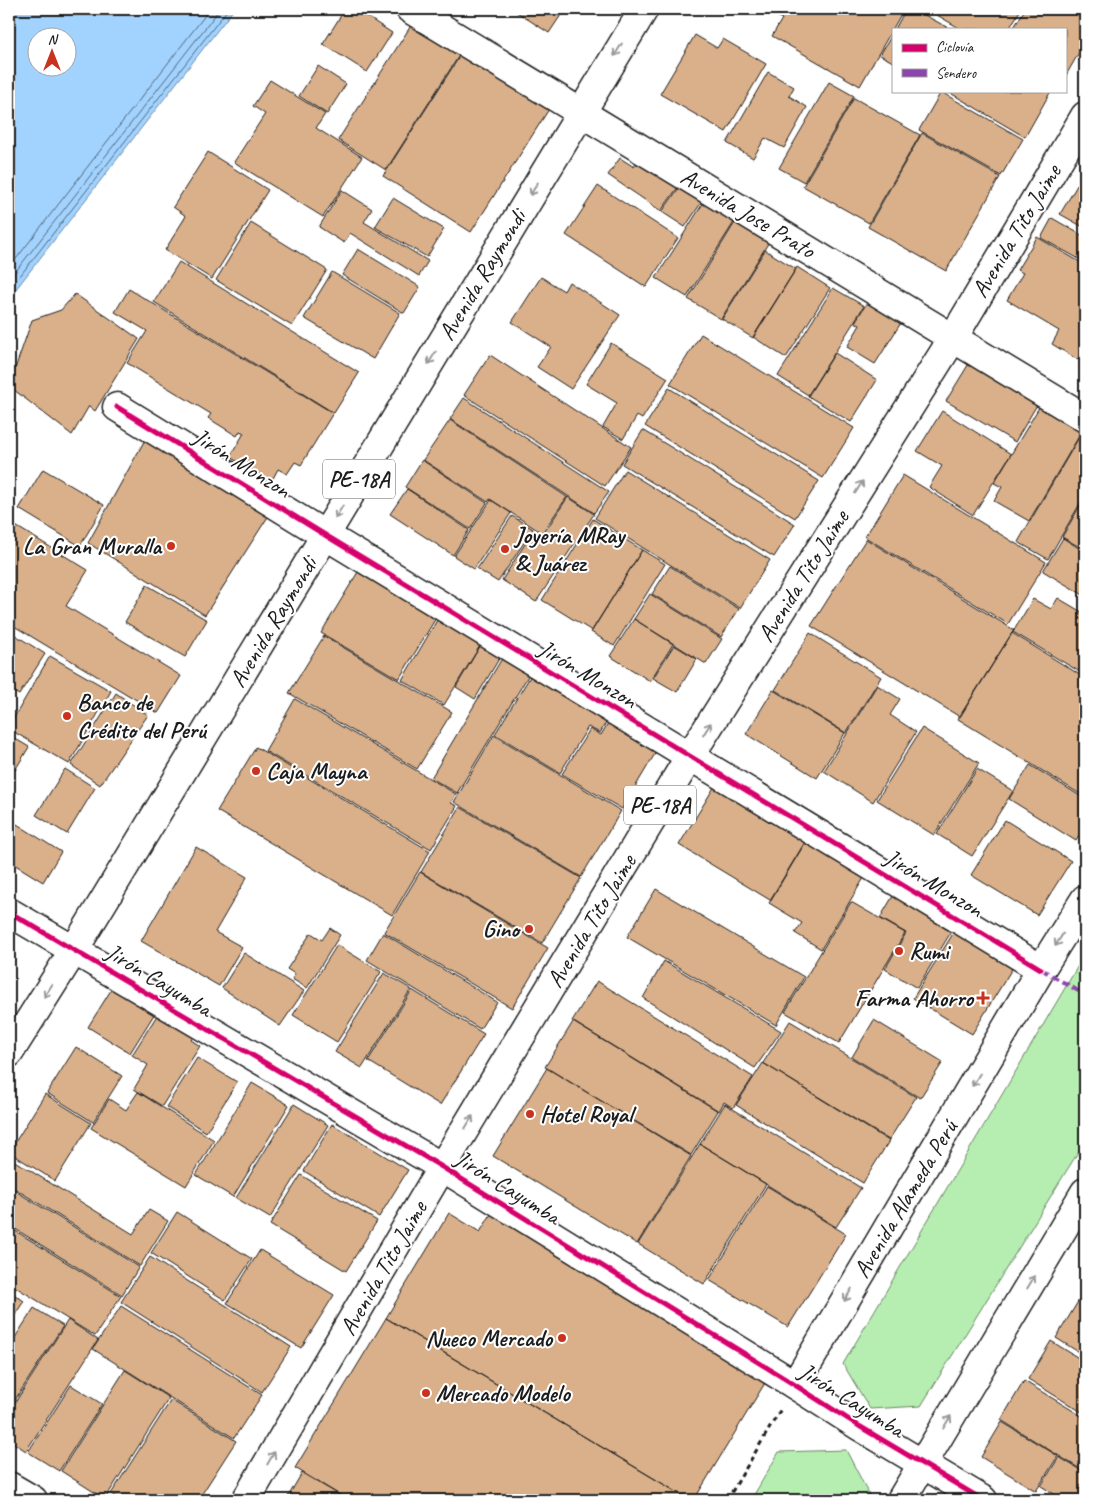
<svg xmlns="http://www.w3.org/2000/svg" width="1094" height="1509" viewBox="0 0 1094 1509" font-family="Caveat,sans-serif">
<rect width="100%" height="100%" fill="#fff"/>
<filter id="ink" filterUnits="userSpaceOnUse"><feTurbulence type="fractalNoise" baseFrequency=".02" numOctaves="2"/><feDisplacementMap in="SourceGraphic" scale="10" xChannelSelector="R" yChannelSelector="G"/><feConvolveMatrix kernelMatrix="1 2 1 2 8 2 1 2 1" color-interpolation-filters="sRGB"/></filter>
<g filter="url(#ink)">
<path fill="#b6edb0" stroke="#698466" d="M1085,954V1141L921,1406L870,1409L843,1364Z
M846,1450L872,1500H751L779,1452Z"/>
<path fill="#a2d3ff" stroke="#6c8aa4" fill-rule="evenodd" d="M9,9H234L9,298ZM38,38H68V68H38Z"/>
<g fill="none" stroke-linecap="round" stroke-linejoin="round">
<path stroke="#526577" stroke-width="1" d="M9,268L210,9
M9,280L220,9
M9,290L228,9"/>
</g>
<path fill="#dab08a" stroke="#1c1c1c" d="M345,9H355L392,33L367,72L323,44Z
M512,9H565L549,33Z
M765,9H904L860,86L772,36L782,19Z
M906,9H914L950,29H895Z
M932,9H1021L1009,29H961L930,11Z
M1025,9H1085V42L1065,77V29H1013Z
M412,24L460,54L386,170L338,140Z
M893,33V62L880,55Z
M695,35L717,48L723,39L766,64L726,132L660,94Z
M461,54L549,109L471,232L383,176Z
M318,66L346,84L327,114L299,96Z
M768,72L794,87L789,96L807,107L784,148L765,138L753,158L727,143Z
M270,80L325,114L316,128L362,157L323,217L234,162L265,114L253,106Z
M829,82L854,96L804,182L779,168Z
M947,91H1051L1025,137Z
M941,92L1023,139L1001,176L919,130Z
M854,98L920,135L869,223L803,186Z
M922,133L1000,177L946,271L868,227Z
M208,152L268,190L212,279L165,250L186,216L173,207Z
M642,156L681,183L661,211L608,175L620,158L634,167Z
M1085,172V228L1060,214Z
M681,185L703,200L685,227L662,212Z
M598,186L678,238L646,287L566,235Z
M342,190L372,209L364,222L428,261L419,276L350,233L344,243L319,227Z
M707,197L738,216L687,297L656,278Z
M393,198L444,229L427,257L375,227Z
M739,216L772,237L721,319L688,299Z
M1052,218L1085,237V253L1081,260L1041,238Z
M251,223L327,270L292,326L216,280Z
M1037,237L1085,265V347L1078,360L1052,344L1059,331L1007,300L1023,273L1017,270Z
M358,249L420,287L404,313L342,275Z
M765,250L796,269L753,338L722,319Z
M179,262L359,373L334,413L154,302Z
M797,267L830,288L786,358L753,337Z
M332,272L400,313L373,359L304,318Z
M541,277L564,291L569,282L620,315L571,389L537,367L551,347L512,322Z
M833,288L864,306L808,395L778,376Z
M129,289L333,413L301,465L295,462L287,474L278,469L271,482L230,457L244,433L240,431L237,436L208,418L211,414L127,363L147,331L115,312Z
M75,294L139,339L95,411L89,406L72,435L9,386L32,320L61,310Z
M870,298L904,318L875,364L847,347L860,325L855,322Z
M701,334L854,428L823,478L670,384Z
M611,343L668,378L642,419L637,416L623,439L603,427L617,403L586,384Z
M835,353L877,380L851,422L808,396Z
M490,355L631,447L605,486L464,395Z
M973,357L1041,398L1015,442L946,401Z
M669,388L819,481L795,518L645,426Z
M464,398L609,492L594,513L450,419Z
M1044,399L1085,426L1029,521L994,501L1002,487L994,483Z
M942,411L1011,454L973,515L929,487L942,466L917,451Z
M450,420L567,497L542,533L490,499L488,502L423,460Z
M1085,427V495L1048,559L1018,542Z
M643,430L795,524L774,557L622,464Z
M147,436L271,512L205,615L88,543Z
M422,460L487,503L470,529L405,487Z
M43,469L104,505L80,546L19,509Z
M625,470L770,560L740,608L595,518Z
M903,475L1046,562L1008,624L865,537Z
M407,489L469,530L453,555L390,514Z
M568,497L594,514L536,602L502,580L534,530L542,536Z
M1085,497V550L1062,537Z
M491,500L511,513L474,569L454,556Z
M512,516L533,529L498,582L477,569Z
M593,519L642,550L592,631L542,600Z
M9,522L88,570L66,606L181,676L158,713L9,623Z
M1063,538L1085,552V596L1043,571Z
M866,539L1014,630L960,717L811,626Z
M642,550L665,564L614,646L591,632Z
M364,562L442,608L399,679L321,633Z
M670,566L739,609L721,637L652,594Z
M147,585L207,620L185,657L125,622Z
M650,594L722,639L706,664L634,619Z
M1058,598L1085,614V675L1013,632L1033,599L1051,609Z
M443,610L486,636L444,705L402,680Z
M634,619L673,644L650,681L610,656Z
M9,631L45,654L19,695L9,689Z
M810,633L881,677L846,733L775,690Z
M1012,633L1085,678V797L958,719Z
M324,636L452,712L417,769L289,693Z
M486,636L506,647L475,699L456,687Z
M674,645L697,659L677,692L653,678Z
M507,650L534,666L457,793L431,778Z
M50,656L111,691L69,764L9,729V726Z
M536,667L612,712L600,733L588,727L560,773L495,734Z
M877,685L900,699L890,715L916,732L873,802L824,771Z
M773,690L845,733L817,778L746,734Z
M116,693L148,715L100,785L71,765Z
M295,699L456,794L451,803L457,806L431,849L265,751Z
M614,713L662,742L622,809L562,774L590,729L601,735Z
M922,728L979,763L934,835L877,800Z
M9,735L29,747L9,780Z
M494,735L621,811L581,877L454,802Z
M256,747L430,851L392,915L217,811Z
M1030,765L1085,799V826L1076,841L1009,799Z
M65,769L95,788L67,834L36,815Z
M977,769L1013,791L972,856L937,834Z
M716,784L811,832L770,900L679,845Z
M460,807L581,878L542,943L421,872Z
M9,819L61,852L43,882L9,861Z
M1005,820L1071,861L1037,915L971,875Z
M811,833L870,868L821,949L795,933L802,923L769,903Z
M196,847L247,877L215,932L242,947L219,986L141,941Z
M420,872L548,948L512,1008L384,932Z
M656,889L804,977L776,1025L627,937Z
M893,896L951,932L917,988L885,969L906,933L880,918Z
M851,902L905,933L839,1043L785,1012Z
M330,928L340,935L307,988L292,979L295,974L287,969L311,933L322,940Z
M954,932L1013,967L972,1034L913,998Z
M383,933L497,1002L480,1029L367,960Z
M337,945L381,972L337,1042L293,1015Z
M244,953L304,991L280,1026L222,988Z
M664,961L781,1031L755,1068L643,998Z
M384,973L411,989L362,1068L335,1052Z
M597,981L753,1077L733,1108L724,1102L719,1111L572,1021Z
M116,982L158,1008L130,1053L88,1027Z
M412,990L484,1034L440,1105L368,1061Z
M161,1009L197,1031L191,1040L200,1046L162,1106L134,1089L148,1065L132,1055Z
M874,1020L943,1062L920,1098L852,1057Z
M790,1021L916,1097L889,1140L763,1063Z
M573,1022L718,1111L691,1155L545,1067Z
M76,1047L122,1076L93,1122L47,1093Z
M197,1058L237,1082L206,1132L166,1107Z
M763,1063L889,1141L863,1183L736,1105Z
M547,1068L691,1156L637,1244L493,1156Z
M252,1083L289,1105L233,1197L196,1175Z
M138,1092L214,1140L186,1186L91,1128L109,1099L126,1110Z
M45,1094L91,1123L55,1181L9,1152Z
M294,1104L328,1125L270,1218L236,1198Z
M725,1104L861,1188L836,1227L700,1144Z
M332,1124L408,1170L379,1217L304,1171Z
M700,1144L766,1184L704,1284L638,1244Z
M13,1160L133,1234L149,1210L168,1221L140,1266L9,1185V1167Z
M301,1175L377,1221L346,1271L270,1225Z
M767,1186L846,1234L788,1327L709,1280Z
M9,1187L139,1267L122,1295L9,1225Z
M493,1211L768,1378L694,1500H690L386,1318L449,1213L480,1232Z
M177,1212L252,1259L225,1300L151,1253Z
M9,1227L121,1296L95,1336L9,1283Z
M260,1250L334,1295L301,1348L227,1303Z
M150,1257L291,1347L262,1392L121,1302Z
M1085,1290V1356L1056,1338Z
M9,1291L24,1301L9,1324Z
M121,1306L262,1395L234,1438L93,1349Z
M34,1308L63,1326L9,1409V1347Z
M386,1318L690,1500H348L295,1468Z
M68,1320L98,1340L26,1451L9,1440V1412Z
M1051,1341L1085,1362V1414L1028,1379Z
M125,1370L169,1398L105,1499L61,1471Z
M1024,1381L1085,1418V1472L1001,1420Z
M71,1385L102,1404L59,1471L28,1452Z
M171,1400L236,1441L198,1500H121L111,1494Z
M1002,1422L1058,1456L1036,1491L981,1457Z
M1059,1457L1085,1473V1500H1064L1041,1486Z
M302,1473L348,1500H286Z"/>
<g fill="none" stroke-linecap="round" stroke-linejoin="round">
<defs>
<path id="street" d="M410,9L1085,418
M117,407L325,535L1041,969
M9,912L442,1167L795,1385L859,1426L983,1500"/>
<path id="secondary" d="M795,1385L1041,969L1085,899
M9,1486L33,1500
M901,1500L1085,1192"/>
<path id="highway" d="M9,1053L74,950L644,9
M246,1500L442,1167L690,756L953,338L1085,116"/>
</defs>
<use href="#street" stroke="#1c1c1c" stroke-width="31"/>
<use href="#secondary" stroke="#1c1c1c" stroke-width="31"/>
<use href="#highway" stroke="#1c1c1c" stroke-width="31"/>
<path stroke="#1c1c1c" stroke-width="3" stroke-dasharray="5 4" stroke-linecap="butt" d="M727,1500L781,1409"/>
<use href="#street" stroke="#fff" stroke-width="28"/>
<use href="#secondary" stroke="#fff" stroke-width="28"/>
<use href="#highway" stroke="#fff" stroke-width="28"/>
<path stroke="#8e44ad" stroke-width="4" stroke-dasharray="8 4" stroke-linecap="butt" d="M1041,969L1085,995"/>
<defs>
<path id="cycleway" d="M117,407L325,535L1041,969
M9,912L442,1167L795,1385L859,1426L983,1500"/>
</defs>
<use href="#cycleway" stroke="#fff" stroke-width="8"/>
<use href="#cycleway" stroke="#d6006c" stroke-width="5"/>
</g>
<defs><path id="oneway-shaft" d="M-6 0H5M1.5-3L5.5 0L1.5 3" fill="none" stroke-width="1.6" stroke-linecap="round" stroke-linejoin="round" transform="scale(1.25)"/></defs>
<g stroke="#999">
<use href="#oneway-shaft" transform="translate(618 50) rotate(121)"/>
<use href="#oneway-shaft" transform="translate(534 189) rotate(121)"/>
<use href="#oneway-shaft" transform="translate(432 358) rotate(121)"/>
<use href="#oneway-shaft" transform="translate(859 487) rotate(-58)"/>
<use href="#oneway-shaft" transform="translate(339 512) rotate(121)"/>
<use href="#oneway-shaft" transform="translate(707 729) rotate(-58)"/>
<use href="#oneway-shaft" transform="translate(1059 940) rotate(122)"/>
<use href="#oneway-shaft" transform="translate(48 991) rotate(122)"/>
<use href="#oneway-shaft" transform="translate(976 1080) rotate(121)"/>
<use href="#oneway-shaft" transform="translate(469 1122) rotate(-59)"/>
<use href="#oneway-shaft" transform="translate(1031 1282) rotate(-59)"/>
<use href="#oneway-shaft" transform="translate(848 1295) rotate(121)"/>
<use href="#oneway-shaft" transform="translate(947 1422) rotate(-59)"/>
<use href="#oneway-shaft" transform="translate(271 1458) rotate(-60)"/>
</g>
</g>
<g fill="#c8321e" stroke="#fff" stroke-width="2">
<circle cx="171" cy="546" r="5"/>
<circle cx="505" cy="549" r="5"/>
<circle cx="67" cy="716" r="5"/>
<circle cx="256" cy="771" r="5"/>
<circle cx="529" cy="929" r="5"/>
<circle cx="899" cy="951" r="5"/>
<path d="M980.5 990.5h5v5h5v5h-5v5h-5v-5h-5v-5h5z"/>
<circle cx="530" cy="1114" r="5"/>
<circle cx="562" cy="1338" r="5"/>
<circle cx="426" cy="1393" r="5"/>
</g>
<g text-anchor="middle" stroke-width="4" stroke-linejoin="round" paint-order="stroke">
<g fill="#fff" stroke="#606060" stroke-width="1">
<rect x="323" y="459.5" width="72" height="39" rx="4"/>
<rect x="624" y="785.5" width="72" height="39" rx="4"/>
</g>
<g font-size="22" font-weight="bold" fill="#1c1c1c">
<text x="359" y="487">PE-18A</text>
<text x="660" y="813">PE-18A</text>
</g>
<g font-size="24" fill="#1c1c1c" stroke="#fff">
<text transform="translate(748 213) rotate(31)" y="8">Avenida Jose Prato</text>
<text transform="translate(1016 231) rotate(-59)" y="8">Avenida Tito Jaime</text>
<text transform="translate(482 275) rotate(-59)" y="8">Avenida Raymondi</text>
<text transform="translate(242 463) rotate(32)" y="8">Jirón Monzon</text>
<text transform="translate(803 576) rotate(-58)" y="8">Avenida Tito Jaime</text>
<text transform="translate(273 622) rotate(-59)" y="8">Avenida Raymondi</text>
<text transform="translate(588 674) rotate(31)" y="8">Jirón Monzon</text>
<text transform="translate(934 883) rotate(31)" y="8">Jirón Monzon</text>
<text transform="translate(591 921) rotate(-59)" y="8">Avenida Tito Jaime</text>
<text transform="translate(159 980) rotate(31)" y="8">Jirón Cayumba</text>
<text transform="translate(508 1187) rotate(32)" y="8">Jirón Cayumba</text>
<text transform="translate(905 1199) rotate(-59)" y="8">Avenida Alameda Perú</text>
<text transform="translate(383 1268) rotate(-60)" y="8">Avenida Tito Jaime</text>
<text transform="translate(852 1400) rotate(32)" y="8">Jirón Cayumba</text>
</g>
<g font-size="24" font-weight="bold" fill="#1c1c1c" stroke="#fff" text-anchor="start">
<text x="515" y="543">Joyería MRay<tspan x="515" dy="28">&amp; Juárez</tspan></text>
<text x="161" y="554" text-anchor="end">La Gran Muralla</text>
<text x="77" y="710">Banco de<tspan x="77" dy="28">Crédito del Perú</tspan></text>
<text x="266" y="779">Caja Mayna</text>
<text x="519" y="937" text-anchor="end">Gino</text>
<text x="909" y="959">Rumi</text>
<text x="973" y="1006" text-anchor="end">Farma Ahorro</text>
<text x="540" y="1122">Hotel Royal</text>
<text x="552" y="1346" text-anchor="end">Nueco Mercado</text>
<text x="436" y="1401">Mercado Modelo</text>
</g>
</g>
<rect width="1094" height="1509" fill="none" stroke="#fff" stroke-width="30"/>
<rect x="15" y="15" width="1064" height="1479" fill="none" stroke="#1c1c1c" stroke-width="2" filter="url(#ink)"/>
<rect x="892" y="28" width="175" height="65" fill="#ffffff" stroke="#a4a4a4"/>
<rect x="902" y="44" width="25" height="8" fill="#d6006c" stroke="#a4a4a4"/>
<text x="936" y="52" font-size="15" fill="#1c1c1c">Ciclovía</text>
<rect x="902" y="69" width="25" height="8" fill="#8e44ad" stroke="#a4a4a4"/>
<text x="936" y="78" font-size="15" fill="#1c1c1c">Sendero</text>
<g transform="translate(52 52)"><circle r="24" fill="#ffffff" stroke="#a4a4a4"/>
<path d="M0-4L9 19L0 12L-9 19Z" fill="#c8321e"/>
<text y="-8" font-size="14" font-weight="bold" text-anchor="middle" fill="#1c1c1c">N</text>
</g>
</svg>
